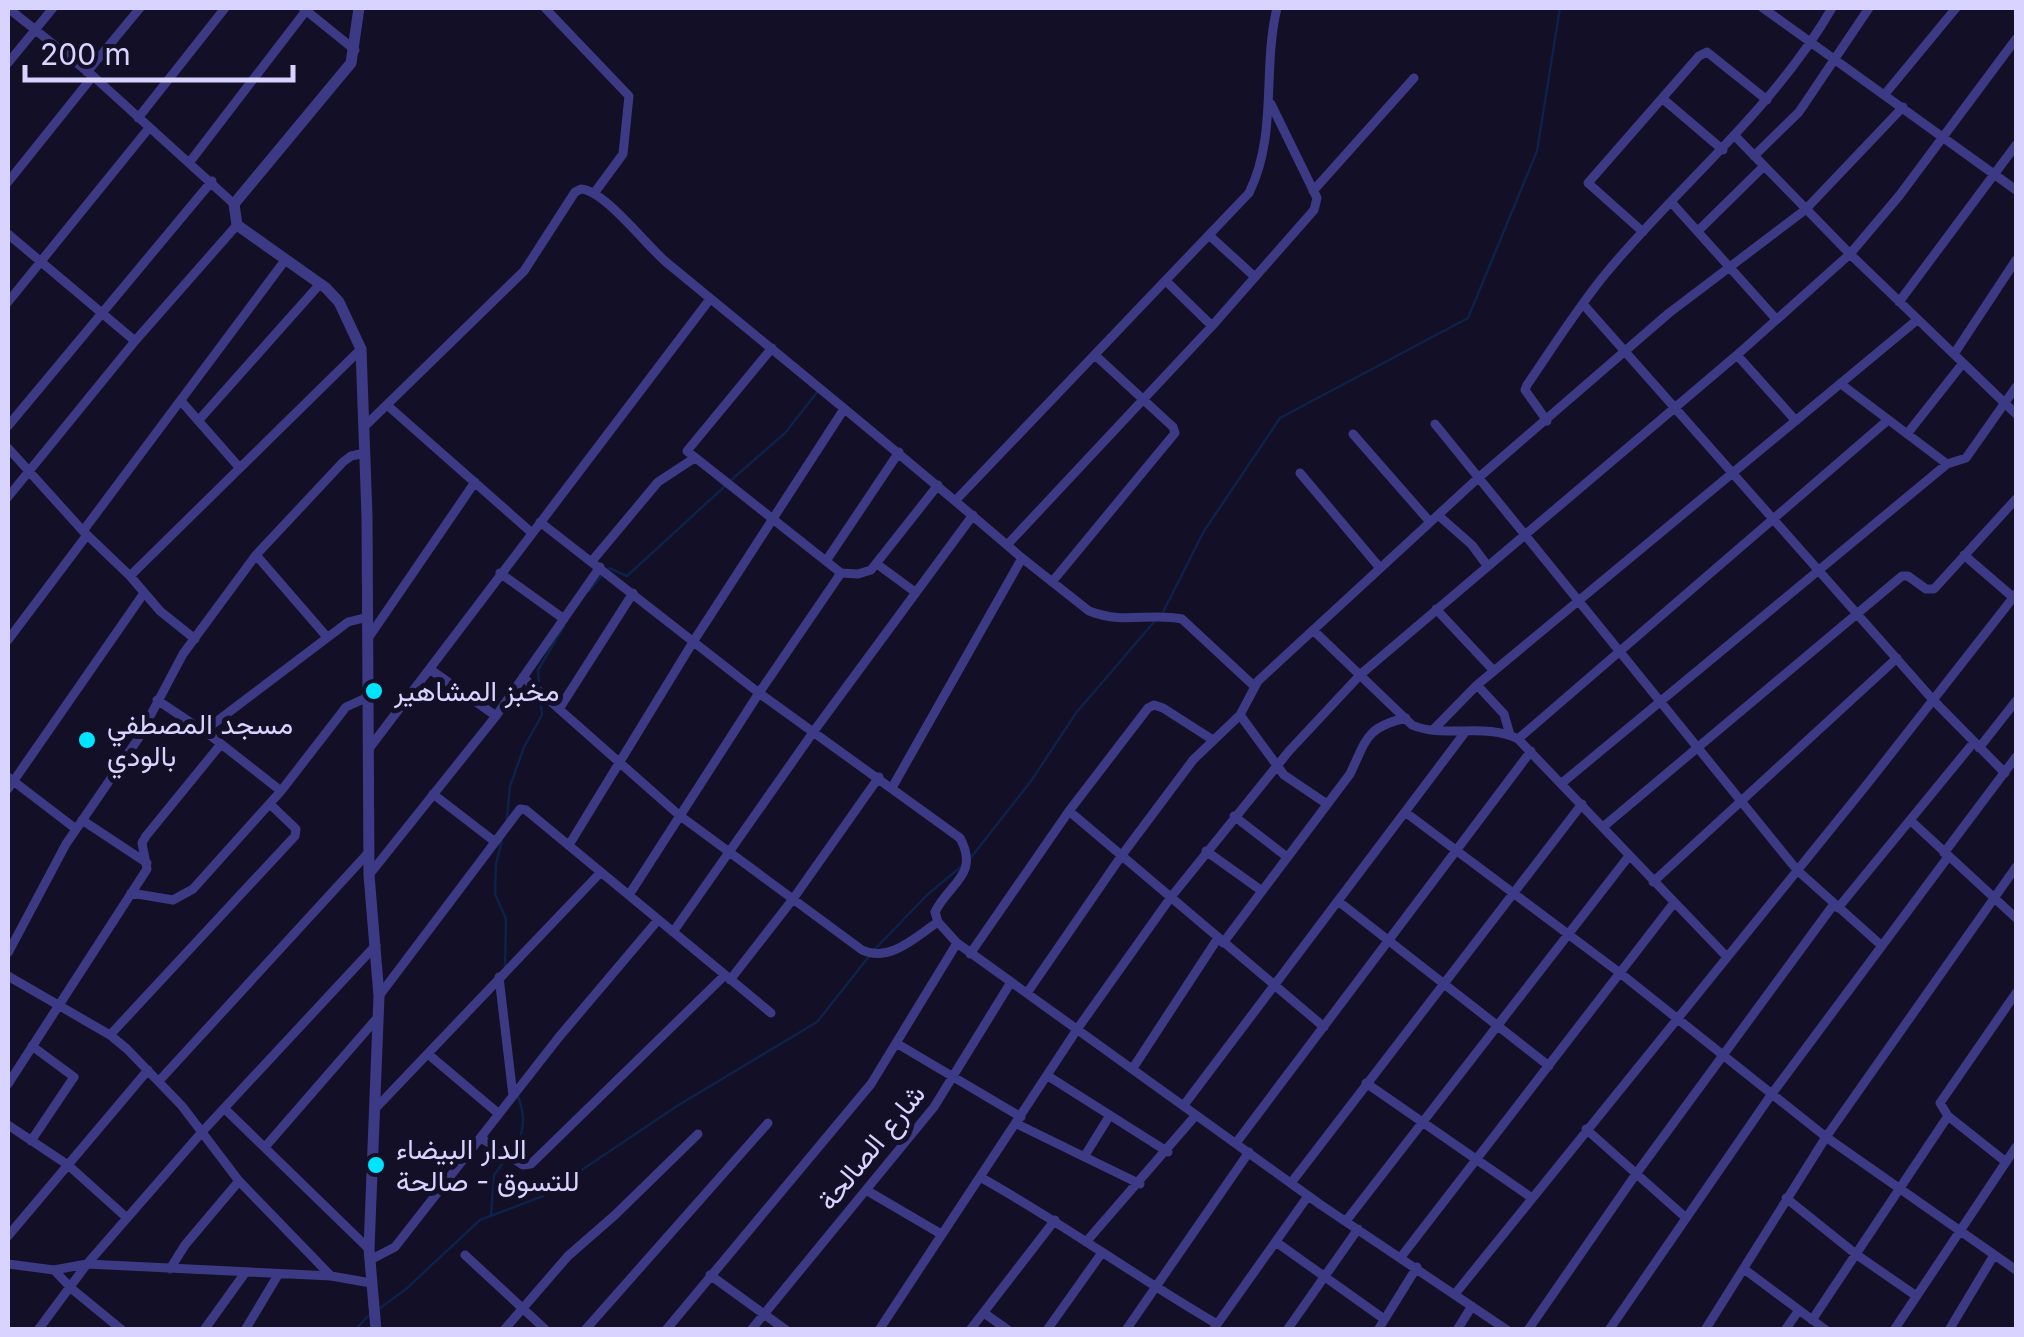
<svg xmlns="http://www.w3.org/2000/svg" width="2024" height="1337" viewBox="0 0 2024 1337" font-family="Inter,Vazirmatn,sans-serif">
<rect width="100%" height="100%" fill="#130f26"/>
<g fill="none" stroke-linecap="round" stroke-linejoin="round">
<path stroke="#0c2248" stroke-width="2.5" d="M730,481L785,433L818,391
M609,568L627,576L724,487
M589,591L603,574
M1163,612L1204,531L1280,418L1468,318L1537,151L1560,8
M539,686L538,670L564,626
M507,818L510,786L524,747L542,715L540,699
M502,840L496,864L495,894L506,919L505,969
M969,860L1031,781L1076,713L1154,622
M875,949L927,895L963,865
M511,1153C525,1134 526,1118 518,1096
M491,1216L494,1175L506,1159
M379,1309L406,1289L480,1220L543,1196L677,1106L817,1022L870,955
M355,1330L368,1316"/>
<path stroke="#3d3a85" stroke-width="9" d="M8,8L93,76L234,204
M303,8L355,50
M545,8L629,96L623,154L595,192
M1763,8L2016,190
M8,63L53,8
M87,72L140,8
M1885,94L1956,8
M1663,99L1723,150
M138,118L225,8
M1736,137L1850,254L2016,414
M1754,156L1799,112L1869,8
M189,163L308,8
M8,182L93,76
M1313,191L1414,78
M1672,203L1776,319
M1698,231L1764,166
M1643,232L1588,183L1699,56L1707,52L1767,100
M8,234L135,341
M1210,236L1255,277
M1166,281L1212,326
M8,302L149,128
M1899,302L2016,145
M1583,304L1934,701L2005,773
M1954,354L2016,260
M1737,355L1796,421
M1841,384L1947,464
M181,401L238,466
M387,405L532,533
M198,421L320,284
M1547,421L1525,390L1527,385C1553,347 1578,307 1607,272C1682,182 1773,110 1832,8
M1435,424L1797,870L1882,946
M8,426L212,181
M364,427L524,271L575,192L581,189C604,190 646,245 666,262C785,360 905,457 1022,558L893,786
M1353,434L1430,522
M1907,434L1963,363
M8,448L83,531L130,576L361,349
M1300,473L1380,568
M8,497L135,341L237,225
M956,500L1249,193C1278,134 1262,70 1277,8
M1438,515L1472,545L1486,564
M540,522L759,693L960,838C980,875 949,883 935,912L938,922L957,943L1321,1205L1507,1330
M83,531L286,259
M1007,545L1212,326L1314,210L1317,198L1271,104
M256,555L327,637
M1964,555L2014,598
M1022,558L1089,611C1125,625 1149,612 1182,619L1254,686
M592,561L658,482L693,459
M826,561L899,452
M877,564L915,592
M500,573L564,619
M841,573L858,574L871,570L938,485
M130,576L160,611L195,639
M1052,582L1175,433L1173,427L1095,355
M633,593L559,709L679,815L862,950C890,963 915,937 938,922
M1436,609L1494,671
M1313,630L1412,725C1444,739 1486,722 1518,739L1727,957
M369,637L475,482
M8,640L87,535
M431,670L496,716
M523,677L559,709
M1477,685L1504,714L1510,735
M157,700L211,736L281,791
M1240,715L1284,775L1327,804
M1434,729L1477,685L1917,320
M204,731L348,622L368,617
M1518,739L1888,420
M1979,748L2016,701
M368,750L710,299
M8,777L76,829
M1562,783L1947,464L1966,458L2016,387
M8,789L144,593
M433,794L494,841
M1069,811L1324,1027
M1405,812L1620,973L1826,1137L2016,1270
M1234,816L1287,857
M82,820L147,863
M1910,820L2016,918
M1603,827L1902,576H1908L1926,589H1934L2016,499
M569,845L693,642L844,409
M1206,851L1262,891
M1944,853L2016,757
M369,875L496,716L600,567
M1653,882L1897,658
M131,893L173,900L193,889L281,791L346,707L368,697
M629,895L759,693L841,573L687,451L772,348
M1338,901L1549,1066
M1838,908L1974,742
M673,932L814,731L973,515
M1223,943L1350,774C1366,741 1365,727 1406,718
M8,953L66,844L138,739L183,654L256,555L343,462L351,456L365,453
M970,954L1069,811L1148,708L1154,705L1163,708L1213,740
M8,976L110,1035L127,1049L182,1106L239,1181L331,1276
M499,977L513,1096
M730,980L793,899L879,777
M1027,993L1122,855L1193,760L1240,715L1258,681L1477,479L1669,313L1805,210L1903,107
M379,996L520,809L526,810L771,1013
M110,1035L295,836L296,829L270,804
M896,1043L1021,1117
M428,1054L499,1114
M1133,1068L1218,938
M1048,1076L1168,1152
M159,1081L369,852
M1366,1083L1532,1198
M8,1084L147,869L142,843L146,836L221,744
M1184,1105L1466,731
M225,1109L369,1249
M374,1110L601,872
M1017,1124L1140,1184
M8,1125L68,1165L127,1218
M1586,1129L1685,1217
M481,1138L523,1165L531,1164L725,975
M31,1141L74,1077L32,1046
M1236,1143L1531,751
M265,1147L378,1017
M1084,1157L1110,1115
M2006,1162L1948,1116L1940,1103L2016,993
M980,1177C1061,1222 1136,1277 1217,1324
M1291,1183L1582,804
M866,1190L941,1234
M1786,1198L1857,1255L1915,1295
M1346,1221L1629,856
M8,1236L148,1070
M1086,1242L1196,1115
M1276,1242L1384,1319
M465,1255L546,1330
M1401,1257L1673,904
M370,1260L395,1247L559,1037L658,920
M8,1264L54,1270L87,1264L331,1276L371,1283
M170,1269L185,1245L239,1181
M1744,1269L1826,1330
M54,1270L72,1289L122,1330
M710,1275L786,1330
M1455,1294L1868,783L2016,594
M984,1313L1008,1330
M1812,1320L1948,1116
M38,1330L87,1264L202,1132L376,945
M204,1330L245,1273
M245,1330L278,1275
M504,1330L568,1256L615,1215L698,1134
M585,1330L768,1123
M666,1330L871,1084L957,943
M751,1330L934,1107L1011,982
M879,1330L1078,1028L1171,897L1289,751L1361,674L1737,355L1850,254L1899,196L2016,39
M970,1330L1055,1220
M1047,1330L1101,1254
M1126,1330L1249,1152
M1213,1330L1308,1196
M1287,1330L1358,1229
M1378,1330L1417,1267
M1457,1330L1472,1306
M1528,1330L1636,1174L1834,904
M1609,1330L1771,1095L1948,857
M1705,1330L1826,1137L2016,867
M1785,1330L1799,1310
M1894,1330L2016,1147
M1949,1330L1994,1255"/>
<path stroke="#3d3a85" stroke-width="11" d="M359,8L351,63L234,204L237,225L326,288L339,302L361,349L367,516L369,875L379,996L369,1249L376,1330"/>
</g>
<g fill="#00e5ff" stroke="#130f26" stroke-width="4">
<circle cx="374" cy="691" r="10"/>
<circle cx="87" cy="740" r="10"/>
<circle cx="376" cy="1165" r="10"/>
</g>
<g text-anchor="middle" stroke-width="10" stroke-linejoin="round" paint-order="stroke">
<g font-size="28" fill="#d9d4ff" stroke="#130f26" text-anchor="start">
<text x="394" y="701">مخبز المشاهير</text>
<text x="107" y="734">مسجد المصطفي<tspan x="107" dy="32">بالودي</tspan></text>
<text x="396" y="1159">الدار البيضاء<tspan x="396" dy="32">للتسوق - صالحة</tspan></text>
</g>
<g font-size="28" fill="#d9d4ff" stroke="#130f26">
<text transform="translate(871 1147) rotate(-51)" y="10">شارع الصالحة</text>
</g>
</g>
<rect width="2024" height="1337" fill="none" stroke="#d9d4ff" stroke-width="20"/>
<path d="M25 65v15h268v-15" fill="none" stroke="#d9d4ff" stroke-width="5"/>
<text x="40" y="65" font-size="30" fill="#d9d4ff" stroke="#130f26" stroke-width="8" paint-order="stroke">200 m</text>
</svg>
